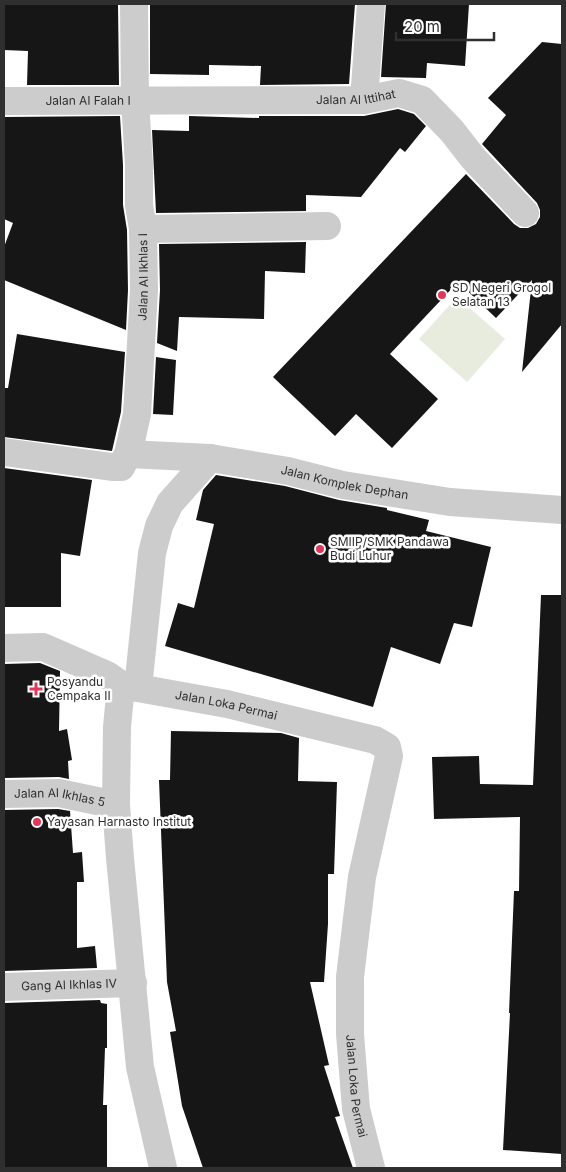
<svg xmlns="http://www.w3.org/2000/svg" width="566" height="1172" viewBox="0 0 566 1172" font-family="Inter,sans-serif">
<rect width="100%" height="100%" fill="#fff"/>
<path fill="#e7ecde" d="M457,297L505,339L467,382L419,339Z"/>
<path fill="#161616" d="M4,4H118L119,85H27L28,51L4,50Z
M150,4H355L349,84L260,85L261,66L209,65V75L150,74Z
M386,4H469L465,66L427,63L426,78L381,77Z
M542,42L562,44V324L522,372L532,280L496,318L458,282L390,354L438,399L392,448L356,414L335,436L273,377L466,174L514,224L520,228H528L536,224L540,217V210L537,203L482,144L506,115L488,98Z
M398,109L414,114L426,126L405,152L400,148L361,197L306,195V211L156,213L152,130L189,131V116L259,118V116H364Z
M120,116L123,165V205L127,230L128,290L126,330L4,280V247L13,223L4,219V117Z
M306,242L305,273L265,271L264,319L179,317L177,351L157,343L160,290L159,244Z
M17,334L125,352L121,412L112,451L4,437V388H8Z
M156,357L176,360L173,415L153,414Z
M4,468L92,480L80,556L61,553V607H4Z
M216,475L285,486L339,500L387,508V510L429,520L426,531L491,547L472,627L454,623L440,664L391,647L373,707L165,646L178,603L194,608L214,524L196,520L203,490Z
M541,595H562V1154L503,1150L510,1013H509L514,891H519L520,817L434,819L432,757L479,756L480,784L533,785Z
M40,663L60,671L59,731L67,729L72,760L68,761L69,779L59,777L4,778V664Z
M171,731L281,733L299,738L298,781L337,782L334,874H328V924L324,982H310L329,1065L324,1066L340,1116L335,1117L353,1168H203L182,1106L170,1032L176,1031L167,982L159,780H170Z
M58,809L70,811L73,853L82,852L84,882H77V948L95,946L97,968L4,971V810Z
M100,1000L101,1003L107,1004V1048H105L103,1105H107V1168H4V1003Z"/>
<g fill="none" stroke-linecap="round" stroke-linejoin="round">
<g stroke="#ccc" stroke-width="28">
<path d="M364,100L371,4"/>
<path id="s1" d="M4,101L364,100L399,93L422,100L452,131L473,158L525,213"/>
<path d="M143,229L327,226"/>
<path id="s2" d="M4,452L112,467H121L128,454L137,414L144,290L143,229L139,205V165L135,100L134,4"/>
<path id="s3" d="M128,454L210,458L288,471L343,485L450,502L562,510"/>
<path d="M4,648L43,647L107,675L121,685"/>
<path d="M138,688L152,553L159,526L170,503L210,458"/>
<path id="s4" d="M4,794L59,793L116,805"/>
<path id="s5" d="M4,987L133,983"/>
<path id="s6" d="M163,1168L140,1067L120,858L116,805L117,727L121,685L227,704L375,740L387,747L389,756L362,877L350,977V1034L356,1109L371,1168"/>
</g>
</g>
<g fill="#e0385c" stroke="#fff" stroke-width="2">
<circle cx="442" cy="295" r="5"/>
<circle cx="320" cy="549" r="5"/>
<path d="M33.5 681.5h5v5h5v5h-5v5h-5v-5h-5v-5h5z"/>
<circle cx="37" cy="822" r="5"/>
</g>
<g text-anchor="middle" stroke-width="5" stroke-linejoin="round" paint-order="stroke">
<g font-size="12" fill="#2f2f2f" stroke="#fff">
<text dy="4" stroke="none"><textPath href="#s1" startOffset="352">Jalan Al Ittihat</textPath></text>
<text dy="4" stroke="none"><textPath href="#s1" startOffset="84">Jalan Al Falah I</textPath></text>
<text dy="4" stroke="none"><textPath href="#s2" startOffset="311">Jalan Al Ikhlas I</textPath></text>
<text dy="4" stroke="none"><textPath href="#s3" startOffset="219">Jalan Komplek Dephan</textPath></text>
<text dy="4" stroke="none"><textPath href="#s6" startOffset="594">Jalan Loka Permai</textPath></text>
<text dy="4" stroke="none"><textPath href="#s4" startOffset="56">Jalan Al Ikhlas 5</textPath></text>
<text dy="4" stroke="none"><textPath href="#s5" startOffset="65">Gang Al Ikhlas IV</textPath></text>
<text dy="4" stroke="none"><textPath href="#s6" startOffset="1104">Jalan Loka Permai</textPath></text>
</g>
<g font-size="12" fill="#2f2f2f" stroke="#fff" text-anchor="start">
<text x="452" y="292">SD Negeri Grogol<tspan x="452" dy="14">Selatan 13</tspan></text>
<text x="330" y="546">SMIIP/SMK Pandawa<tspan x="330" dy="14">Budi Luhur</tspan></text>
<text x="47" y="686">Posyandu<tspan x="47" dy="14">Cempaka II</tspan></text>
<text x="47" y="826">Yayasan Harnasto Institut</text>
</g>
</g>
<rect width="566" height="1172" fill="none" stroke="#2f2f2f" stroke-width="10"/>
<path d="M396 32v8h98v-8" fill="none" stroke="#2f2f2f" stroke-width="2.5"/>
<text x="404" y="32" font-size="15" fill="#2f2f2f" stroke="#ffffff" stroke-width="4" paint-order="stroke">20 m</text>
</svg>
